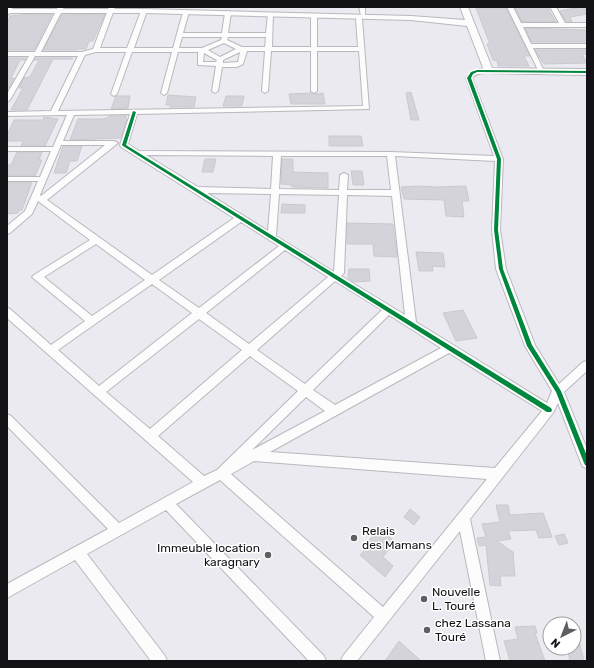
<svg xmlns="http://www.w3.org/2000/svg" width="594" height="668" viewBox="0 0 594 668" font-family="Rubik,sans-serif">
<rect width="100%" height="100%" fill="#eaeaf0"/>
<path fill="#d3d3d9" stroke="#c9c9ce" d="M547,7L556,22H522L515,8Z
M580,7H587V14L570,17L572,22H566L560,11Z
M476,8H506L530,56H524L529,66H498L497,61L493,60L487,44H490Z
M32,14H52L34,50H7V24L10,16Z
M105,14L93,41H89L86,49H78L77,50H43L62,15Z
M525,28L587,30V42H532Z
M535,50H587V54H582L587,63L544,64Z
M7,58H26L25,60H20L11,78H14L9,88H7Z
M36,58H73L72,59H53L27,110H11L23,88H19L24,78L30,77L39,60H34Z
M411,92L419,120H411L406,93Z
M311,93L315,94L323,93L325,104H291L289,94Z
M168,95L196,97L194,107H170V105H166Z
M116,96H130L128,108L111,109Z
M226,96H244L242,106H223Z
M109,116H126V119H127L121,138L70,140L78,119H102L108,118Z
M44,117L58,119L45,146H21L23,141H7V135L14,120H43Z
M329,136H361L363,146H329Z
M63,146H82L77,161H70L66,173H54Z
M17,152H42L39,160H42L35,176H7V165H11Z
M205,159H216L213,172H202Z
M282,159H293V172L328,173V188L292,187V185L281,184Z
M351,171H362L364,185H353Z
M7,182H32L22,210H19L18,213L7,214Z
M417,186L436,187L466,186L469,201H462L464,217L446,216L444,200L404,199L401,187Z
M282,204L305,205V213H281Z
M347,223L393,224L397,257L374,256L373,244H347Z
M416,252L443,253L445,267L432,266L433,271H419Z
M349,269H369L370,281L354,282L348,278Z
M463,310L477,338L456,341L443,313Z
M496,505H508L510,515L543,513L552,537L539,538L536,530L508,531L511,539L497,541L513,552L515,576H500L501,586L490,585L486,545L479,546L477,538L486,537L482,524L500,522Z
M410,509L420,517L414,525L404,517Z
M379,530L395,541L383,557L393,566L385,577L360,555L369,545L367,542Z
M564,534L568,543L559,545L555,536Z
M535,626L537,633H535L545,661H510L504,641L518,639L515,627Z
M574,633H577L584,661H570L567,648H574Z
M399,641L421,661H385Z"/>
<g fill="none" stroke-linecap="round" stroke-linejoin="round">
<defs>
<path id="street" d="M7,7H13L9,14L7,15Z
M58,7H64L41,52H82L93,49L109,7H115L100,48H127L141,11L144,9L147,11L134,48H173L183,12L186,10L189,12L183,33H222L225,13L228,11L231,13L228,33H266L268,14L273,13L272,47H311V16L314,14L317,16V47H358L356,19L359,17L362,19L369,109L137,114L128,144L139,151L391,152L494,156L466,78C471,70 483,66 491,71C485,75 478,71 472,78L503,159L500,230L506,269L535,345L559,384L583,362L587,361V371L564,392L587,449V468L583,467L581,463L558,403L553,413L470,519L500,661H486L460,531L357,661H341L343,656L374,617L220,480L176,504L324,656L326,661H309L166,510L87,554L165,656L167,661H151L75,560L7,598V584L108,529L7,426V414L11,416L119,523L193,482L7,318V308L10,309L51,345L85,321L32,277L34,275L90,240L38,201L32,214L10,233L7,234V226L25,211L38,181H7V177H40L51,151H7V147H53L67,115L7,116V112L51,111L78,56H35L10,100L7,102V94L29,56H7V52H35ZM182,37H222L221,40L202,48H179ZM228,37H266L265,47H242L227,40ZM224,43L236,49L220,57L208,50ZM247,51H265L262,91L265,93L268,91L271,51H311V91L314,93L317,91V51H359L363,106L58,111L85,55L96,52H126L111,94L114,96L117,94L132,52H172L161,93L164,95L167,93L178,52H198V65L216,66L212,91L215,93L218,91L222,67H237L243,64ZM240,52L238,62L223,63V60ZM204,53L217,60L216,62H203ZM130,114L120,145L121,147L234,218L152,275L47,200L118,143L114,141H63L74,115ZM61,145H105L41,196L40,195ZM146,155L273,156L271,189L198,187ZM281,156H387L391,190H347L348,175L344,173L340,175L339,190L279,189ZM395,156L495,161L492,230L496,269L525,346L552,391L547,403L416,322ZM207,193L271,194L268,231ZM279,194L339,195L334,272L276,236ZM347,195L392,196L405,315L341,276L344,273ZM241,222L279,246L199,308L159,280ZM96,244L145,280L92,316L44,277ZM285,250L328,277L249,344L206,313ZM335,281L382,310L305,384L257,350ZM152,284L192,313L99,386L58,350ZM389,315L441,348L335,405L313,390ZM199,319L242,350L150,429L106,392ZM449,353L542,411L495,468L270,452ZM250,356L298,391L217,470L204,476L158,436ZM306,397L325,411L252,450ZM254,461L487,479L383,607L231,474Z
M359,7H365V15H361Z
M507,7H513L521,23H559L550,7H556L565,23H587V27H523L531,44H587V48H533L544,71L539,72Z"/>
<path id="secondary" d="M460,7H468L492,68L587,69V75L485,73L467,26L411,20L144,13H7V9H144L411,16L465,20Z"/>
</defs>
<use href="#street" stroke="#b8b8bd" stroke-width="2"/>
<use href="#secondary" stroke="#b8b8bd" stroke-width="2"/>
<use href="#street" fill="#fcfcfd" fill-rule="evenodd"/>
<use href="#secondary" fill="#fcfcfd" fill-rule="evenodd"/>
<defs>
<path id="cycleway" d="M477,70L587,71V73L477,72L473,74L471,78L501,159L498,230L503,269L532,345L561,391L587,456V466L585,465L584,463L556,392L527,346L499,269L494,230L497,159L467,78L471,72Z
M133,111L136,112L126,145L551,408L552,410L551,412H547L123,146L122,145Z"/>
</defs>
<use href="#cycleway" stroke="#fff" stroke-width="3"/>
<use href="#cycleway" fill="#00873e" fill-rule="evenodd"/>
</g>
<g fill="#5e5e63" stroke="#fff" stroke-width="1.5">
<circle cx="354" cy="538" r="4"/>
<circle cx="268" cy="555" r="4"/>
<circle cx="424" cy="599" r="4"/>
<circle cx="427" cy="630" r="4"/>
</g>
<g text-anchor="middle" stroke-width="3" stroke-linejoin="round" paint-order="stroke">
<g font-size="12" fill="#121217" stroke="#fff" text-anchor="start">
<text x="362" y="535">Relais<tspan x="362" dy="14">des Mamans</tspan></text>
<text x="260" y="552" text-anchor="end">Immeuble location<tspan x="260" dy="14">karagnary</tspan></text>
<text x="432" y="596">Nouvelle<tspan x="432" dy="14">L. Touré</tspan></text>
<text x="435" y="627">chez Lassana<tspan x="435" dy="14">Touré</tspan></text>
</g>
</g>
<rect width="594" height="668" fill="none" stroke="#121217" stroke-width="16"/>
<g transform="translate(562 636) rotate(222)"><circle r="19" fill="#ffffff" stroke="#a0a0a2"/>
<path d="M0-3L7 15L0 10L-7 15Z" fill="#5e5e63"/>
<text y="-6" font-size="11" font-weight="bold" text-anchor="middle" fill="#121217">N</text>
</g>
</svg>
